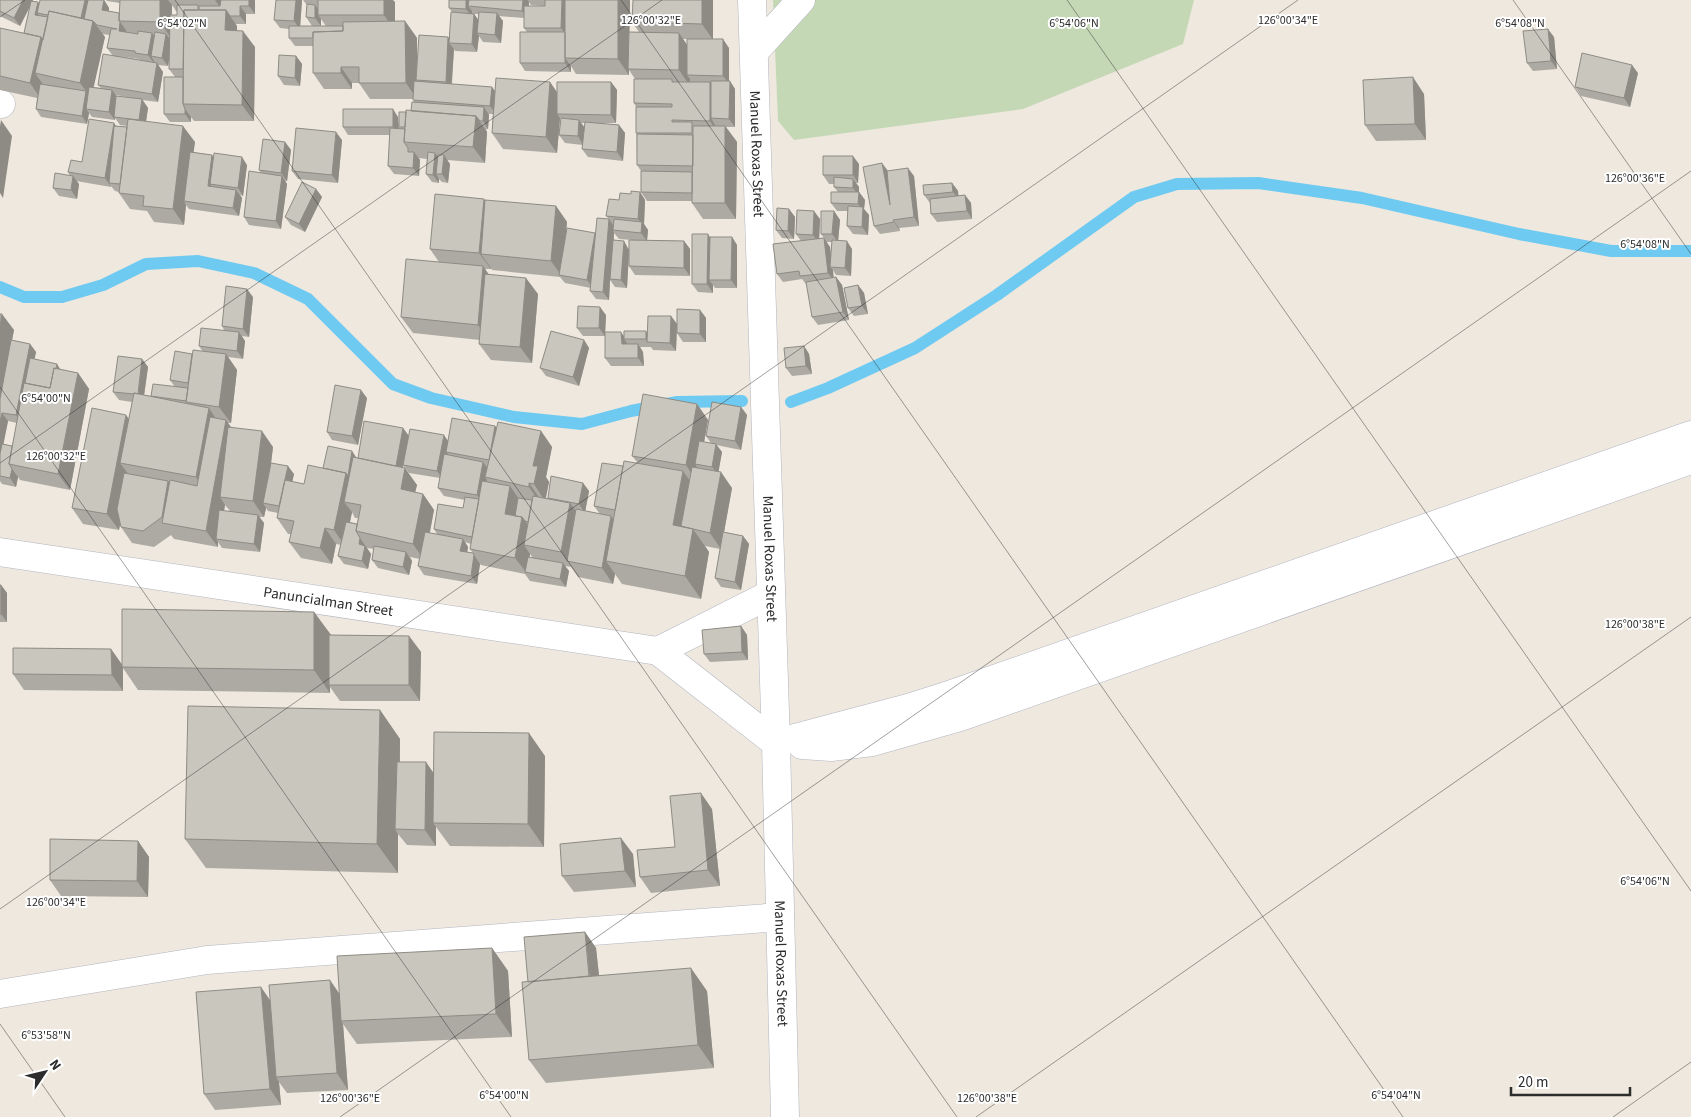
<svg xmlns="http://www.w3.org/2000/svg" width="1691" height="1117" viewBox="0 0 1691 1117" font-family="'Source Sans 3',sans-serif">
<rect width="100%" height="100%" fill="#eee8de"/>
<path fill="#c5d8b5" d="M773,0H1194L1183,44L1023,109L794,140L778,121Z"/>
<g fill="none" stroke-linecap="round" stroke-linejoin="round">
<path stroke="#6fcaf2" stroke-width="12" d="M0,287L24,297H62L103,285L146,264L198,261L254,273L308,299L393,384L431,398L514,417L582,424L631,411L677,402L742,401
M791,402L828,388L915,348L997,295L1134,197L1177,184L1258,183L1362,198L1519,234L1611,251H1691"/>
<defs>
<g id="minor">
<path id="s1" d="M752,0L776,743L785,1117"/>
<path d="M754,52L801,0"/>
<path d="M0,104H1"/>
<path id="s2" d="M0,552L658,651L776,743"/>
<path d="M658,651L771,594"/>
<path d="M776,743L908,708L952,694L1691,435"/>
<path d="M802,745L831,747L872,742L960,717L1691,460"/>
<path d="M0,994L207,960L780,917"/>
</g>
</defs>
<use href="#minor" stroke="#b2b4c0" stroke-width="29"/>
<use href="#minor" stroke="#fff" stroke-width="28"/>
</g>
<path fill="#adaaa3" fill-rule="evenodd" d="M0,0H33V1L39,4L104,0L109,8V11L119,13L120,3L107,1L106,0H255V14H246V24H235L237,26V31L255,47L254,121H194L191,117V122H170L164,114L175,77L169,69V58L168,66L158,65L163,72L158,102L142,100L148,108L146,122L195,142L193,152L212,155L213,158L247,165L243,196L240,195L242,198L239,216L189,209L186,205L184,225L154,222L147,211L130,209L119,193V192L115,191L111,186V187L76,181L79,184L77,199L59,196L53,188L70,176L68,172L82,162L114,123L116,126L127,127V126L120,125L115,118V120L92,117L89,113L87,124L41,117L36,109L37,98L0,90V28L24,33L30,7L20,26L0,16ZM172,5L176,11H177V15H172ZM102,34L110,35L107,48L113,56L98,85L101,88L93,87L105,37ZM118,56L139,59L140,60ZM116,95L138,99L116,96Z
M302,0L300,26H326L321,19V26H312L306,17L307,5L303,0H384L395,2V22L405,21L417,38V65L448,37L449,38L452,12L449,8V0H565V1V0H630L629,32H639L632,22L713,0V39L729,48V81L735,89V127H726L737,142L736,219H703L692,203V201H647L641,192V171L637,165L636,107L634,103L635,79L629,70V75L576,74L571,66V72L525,71L520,63L527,32L524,28V18L499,16L503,21L501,43L483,42L479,36L477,52L455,51L454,49L452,84L492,87L495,91L550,82L557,93L611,82L617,90L616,123H599L619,125L625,133L623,161L588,157L582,149L583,145L565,143L559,135L561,119L560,118L557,153L503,149L492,133L493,114H489V115L488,129H486L487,132L485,163L447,160L450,164L448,183L442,182L439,179V183L432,182L426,174L427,159L419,158L420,160L419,176L394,174L388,166L390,135H348L343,127L398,117L399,129H400L399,127L406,112L411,111L414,102L413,99H370L359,83H352V89H324L313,73V46H295L289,38V29L280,28L274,20ZM529,2L531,5L544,6H529ZM474,14H478V20ZM683,39H687V46ZM581,123H585L584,128Z
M1554,37L1557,69L1533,71L1527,63Z
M296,56L302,64L300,86L284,85L278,76Z
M1638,73L1630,107L1581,96L1575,87Z
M1424,94L1426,140L1376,141L1365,125Z
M342,140L338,183L298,179L292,171Z
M285,142L291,150L287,181H285L287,184L281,229L249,225L244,217L261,173L259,170Z
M859,164L858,183H856L859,187V192L865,200L864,209L869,215L868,235L853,234L847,226L848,211H837L831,203L838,192L834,187V184H829L823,175Z
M887,171L914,176L919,226L899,228L900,231L880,234L874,226Z
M952,183L958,191V196L965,195L971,203L972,219L937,222L931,214L930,203L924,195Z
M316,189L322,197L305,232L291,225L285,217Z
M640,192L645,200L644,224L648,230L647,240L684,241L690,249V276L635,275L629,266V254L627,288L615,287L610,280L609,300L596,299L590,291L591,288L565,283L560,277L492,270L491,268V269H485L488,274L538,294L532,363L491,360L479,344L480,340L413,333L401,317L439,262L430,249L485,201L556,206L567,222L566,232L596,233L609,219L606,216L619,200L631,194ZM614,233L619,239L632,240L629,249L614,240Z
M789,209L795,217L794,239L782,238L776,230Z
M834,211L840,220L838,241L852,249L851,276L836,275L833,270V277H836L842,285L849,320L818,325L812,317L807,284H806L802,279L783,282L777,274L801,241L796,234L820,219L819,239L824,238L821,234ZM826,242H832L831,256L830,247Z
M710,237H732L737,245V288H715L713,285V293L698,292L692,284Z
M858,285L864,293L868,314L854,316L848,308Z
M253,297L249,337L242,336L245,341L243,359L228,357L237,370L231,423H228L231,427L273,447L271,463L294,474L292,482L304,484L323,468L357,458L403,428L408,436L448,441L495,426L497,428L541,431L552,447L546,477L549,482L546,498H548L583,483L589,491L585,511L600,514L594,506L623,466L638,463L632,456L697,404L708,420L704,442L711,443L706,436L741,407L747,415L741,450L716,445L722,452L718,472L732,488L724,532L743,536L749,544L741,590L721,587L715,578L720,549L705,546L709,552L701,599L622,584L615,574L613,584L578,577L571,567L565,566L569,571L566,587L530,581L525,574L481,565L480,564L477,584L424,575L418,566L420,559L410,557L412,561L409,575L378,568L372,560L374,549L367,548L371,554L368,569L344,564L338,556L341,545L336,544L332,564L301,558L289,542L291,534H288L277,518L278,513L268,511L266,508L264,517H259L264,523L260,552L222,548L218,542V547L174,539L171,535L154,547L132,543L121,527L120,524L119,530L83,524L72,508L129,419L132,402L119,400L113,392L142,359L148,367L144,395L151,396L175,387L170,380L192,354L203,352L199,346L224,330L222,326ZM406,450L403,465L409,473L440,478L438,488L444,496L465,500L463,508L434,529L437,534L430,533L434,510L423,494L415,492L417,485L403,468ZM225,505L230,511H224ZM352,512L355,518H358L357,524L350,522ZM465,542L471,544L470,549L473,553L467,552L468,547ZM530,554L533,558H529Z
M700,310L706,318V342H683L677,333Z
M0,314L14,330L12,340L30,344L36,352L34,359L61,370L78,373L89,389L70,490L20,480L18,477L16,487L2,484L0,481ZM8,421L17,423L12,446L3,444Z
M606,315L605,332L624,336L648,334L671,316L677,324L676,351L653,350L651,347H640L643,352L644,366H611L605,358V336H583L577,328Z
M584,340L589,348L579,386L546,376L540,368Z
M804,346L809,354L812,374L792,376L786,368Z
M367,398L358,445L332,440L327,432Z
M0,585H1L7,593V622H0Z
M314,612L331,635L409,636L421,652L420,701H340L330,687V693L138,690L123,668V691L24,690L13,674L111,649L122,665Z
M741,626L747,635L748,660L710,662L704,654Z
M380,710L400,739V762L434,774L545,756L544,847L450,846L436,827V846L407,845L398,834V873L206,868L185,839Z
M712,809L720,886L651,893L640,877L675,847Z
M138,841L149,857L148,897L61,896L50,880Z
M633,854L636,887L574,892L562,876Z
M585,932L596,948L599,976L707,991L714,1068L546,1083L529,1060L528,982Z
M492,948L508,971L512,1037L357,1044L343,1024L348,1090L287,1093L279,1082L281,1105L215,1110L204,1094L270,1000L339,993Z"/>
<path fill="#8d8b84" d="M23,0H33L20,26L14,18Z
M85,0H93L88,23L80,22Z
M104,0L109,8L108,18L102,10Z
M160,0H168L172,5L171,38L160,22Z
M215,0H223V12Z
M249,0H255V14L249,6Z
M296,0H302L300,29L294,21Z
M384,0H393L395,2V31L384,15Z
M466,0H473L468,6L472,11V17L466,9Z
M523,0H528L529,2L528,19L522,11Z
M562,0H565L568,4L566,35L561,28Z
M618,0H630L629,69H628L629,70V75L618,59Z
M702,0H713V40L702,24Z
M38,2L44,11L37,13L42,19L35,15Z
M315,5L321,13L318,15L321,19V26L315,18Z
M240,6L246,14V24L240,16Z
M226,10L237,26V46L225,30Z
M497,13L503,21L501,43L495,35Z
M474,14L480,22L477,33L479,36L477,52L472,44Z
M93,21L105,37L91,99L86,109L89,113L87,124L82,116L86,91L80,83Z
M405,21L417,38V80H416L417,82V99L406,83Z
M120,22L126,30L125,39L119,31Z
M1548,29L1554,37L1557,69L1551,61Z
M243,31L255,47L254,121L242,105Z
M152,33L157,41L151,56L154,61V63L148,55Z
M679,33L690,49L687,75L690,79V86L679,70Z
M166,34L172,42L168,66L162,58Z
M41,37L44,42L35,73L44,86L41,99L30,83Z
M448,37L453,43H449L454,49L451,90L446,82Z
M723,39L729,48V84L723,76Z
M296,56L302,64L300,86L295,78Z
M565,58L571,66V72L565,63Z
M157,63L163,72L158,102L152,94Z
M1632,65L1638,73L1630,107L1624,98Z
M341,67L352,83V89L341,73Z
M1413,77L1424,94L1426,140L1415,124Z
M730,81L735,89V127L729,119Z
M550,82L561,98L557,114L560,118L557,153L546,137Z
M611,82L617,90L616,123L611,115Z
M710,82L716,91L711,118L715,125V129L710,121Z
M492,87L498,96L496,114L490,106Z
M112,90L118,98L114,117L115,118V120L109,112Z
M142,99L148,108L145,128L139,120Z
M484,107L489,115L488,129L483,121Z
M185,109L191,117V122L185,114Z
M393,109L398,117L399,135L393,127Z
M476,116L487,132L485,163L473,147Z
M1,120L12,136L3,198L0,193V126Z
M579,120L585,128L583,145L578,136Z
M114,123L120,132L109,183L111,187L105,178Z
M619,125L625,133L623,161L617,152Z
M183,126L195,142L187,202L184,201L186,205L184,225L173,209Z
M725,126L737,142L736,219L725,203Z
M336,132L342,140L338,183L332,175Z
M285,142L291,150L287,181L281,173Z
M414,152L420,160L419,176L413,168Z
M435,153L441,161L436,174L439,179V183L433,175Z
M212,155L217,163L210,184L214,189L208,186Z
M444,155L450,164L448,183L442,174Z
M853,156L859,164L858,183L853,175Z
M242,157L247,165L243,196L238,188Z
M882,163L888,171L890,205Z
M908,168L914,176L919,226L914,217Z
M73,176L79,184L77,199L71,190Z
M282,176L287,184L281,229L276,221Z
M853,179L859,187V196L853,188Z
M952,183L958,191L959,200L953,192Z
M316,189L322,197L305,232L299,224Z
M236,190L242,198L239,216L233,208Z
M640,192L645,200L644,224L648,230L647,241L641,233L642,225L638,219Z
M859,192L865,200L864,209L869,215L868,235L862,227L863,210L858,204Z
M965,195L971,203L972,219L967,211Z
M484,199L495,215L481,254L491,268V269L479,253Z
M556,206L567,222L562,275H561L551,261Z
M789,209L795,217L794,239L788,231Z
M814,211L820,219L819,243L813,235Z
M834,211L840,220L838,242L832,234Z
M609,219L615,228L613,230L614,233L611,279H610V280L609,300L603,292Z
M893,220L899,228L900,231L894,222Z
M595,233L601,241L593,288L587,280Z
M708,234L713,242L709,280L713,285V293L707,284Z
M732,237L737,245V288L731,280Z
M824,238L830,247L832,267H830L833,270L834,281L828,273Z
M624,241L629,250L627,288L621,280Z
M684,241L690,249V276L684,268Z
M847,241L852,249L851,276L845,268Z
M483,266L494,282L489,341L478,325Z
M836,277L842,285L849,320L843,312Z
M526,278L538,294L532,363L520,347Z
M858,285L864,293L868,314L862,306Z
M247,289L253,297L249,337L243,329Z
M600,307L606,315L605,336L599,328Z
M700,310L706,318V342L700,334Z
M2,314L14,330L0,402V327Z
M671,316L677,324L676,351L670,343Z
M646,331L651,339L647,342L646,339Z
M239,332L245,341L243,359L237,351Z
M621,332L626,339H624L627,343V352L622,344Z
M584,340L589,348L579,386L573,377Z
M30,344L36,352L22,424L16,415Z
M638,344L643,352L644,366L638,358Z
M804,346L809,354L812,374L806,366Z
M226,354L237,370L231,423L219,407Z
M142,359L148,367L143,403L138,395Z
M57,364L62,372L52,390Z
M78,373L89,389L70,490L58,474Z
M361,390L367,398L358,445L352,436Z
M697,404L708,420L700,465L695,464L699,470L697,482L686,465Z
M741,407L747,415L741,450L735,441Z
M209,408L220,425L207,493L196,477Z
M2,413L8,421L0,462V422Z
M126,415L138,431L120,463L129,475L119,530L107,514Z
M226,420L237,436L220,497L225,505L219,540L216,539L218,542V547L206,531Z
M495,426L501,434L489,460Z
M403,428L409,436L401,474L396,466Z
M262,431L273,447L266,504L263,503L266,508L264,517L253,501Z
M541,431L552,447L546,477L549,482L545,501L534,484L533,466Z
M444,435L450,444L446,452L448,454L443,479L437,471Z
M716,444L722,452L718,475L712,467Z
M352,451L358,460L344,502L352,512L345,546L334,530L346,473Z
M483,462L489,470L485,477L487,480L482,503L477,495Z
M288,466L294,474L285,515L279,507Z
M405,468L417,485L412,505L401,489Z
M12,469L18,477L16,487L10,478Z
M683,471L699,494L692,530L673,525Z
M721,472L732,488L721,549L710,533Z
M168,481L179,498L166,524L162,517Z
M529,483L540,499V503L529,487Z
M583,483L589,491L585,513L579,504Z
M510,486L521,502L518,520L505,514Z
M423,494L434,510L424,560L413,544Z
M570,503L581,519L567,561L561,552Z
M258,515L264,523L260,552L254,544Z
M611,516L623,532L606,561L615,574L613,584L602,568Z
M522,517L534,533L524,545L530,554L527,573L526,572L515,558Z
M325,528L336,544L332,564L320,548Z
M693,529L709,552L701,599L685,576Z
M743,536L749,544L741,590L735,582Z
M360,538L371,554L368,569L362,561L359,544Z
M463,539L468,547L466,559L460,551Z
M406,552L412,561L409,575L403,567Z
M474,555L480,564L477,584L471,576Z
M563,563L569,571L566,587L560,579Z
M1,585L7,593V622L1,614Z
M314,612L331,635L330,685H329L330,687V693L314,670Z
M741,626L747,635L748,660L742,652Z
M409,636L421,652L420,701L409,685Z
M111,649L123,666V691L112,675Z
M380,710L400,739L399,829H395L398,834V873L377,844Z
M529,733L545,756L544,847L528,824Z
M426,762L437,778L433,823L436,827V846L425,830Z
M701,793L712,809L720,886L708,870Z
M621,838L633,854L636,887L625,871Z
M138,841L149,857L148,897L137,881Z
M585,932L596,948L601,994L590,978Z
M492,948L508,971L512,1037L496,1014Z
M691,968L707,991L714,1068L698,1045Z
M330,980L341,996V1021L343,1024L348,1090L337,1073Z
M261,987L272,1003L276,1077L279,1082L281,1105L270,1089Z"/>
<path fill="#c9c6bd" stroke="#8d8b84" d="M0,0H23L14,18L0,11Z
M40,0H85L81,18L49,11L48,15L37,13Z
M88,0H104L102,10L119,13V21L120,22L119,31L138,34V31L152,33L148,55L135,53V51L107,48L111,29H117L97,25L93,21L84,19Z
M120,0H160V22L119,21Z
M221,0H249V6H240V16H230L226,10H199V6H220Z
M276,0H296L294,21L274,20Z
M318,0H384V15H318Z
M449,0H466V9L449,8Z
M469,0H523L522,11L468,6Z
M545,0H562L561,28H524V6H545Z
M565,0H618V59L565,58Z
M633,0H702V24L632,22Z
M31,1L38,2L35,15L48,17L43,40L41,37L24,33Z
M307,4L315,5V18L306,17Z
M177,5H198V10H184L183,69H169L170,15H177Z
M184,10H226L225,30L243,31L242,105L183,104Z
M49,11L93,21L80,83L35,73Z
M451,12L474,14L472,44L449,43Z
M479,12L497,13L495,35L477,33Z
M405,21L406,83H359V67H341V73H313V32L343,31V22Z
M289,26H343V31L313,32V38H289Z
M0,28L41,37L30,83L0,76Z
M1548,29L1551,61L1527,63L1523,31Z
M155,32L166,34L162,58L151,56Z
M520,32H565V63H520Z
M629,32L679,33V70L628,69Z
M419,35L448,37L446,82L416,80Z
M687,39H723V76L687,75Z
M1582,53L1632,65L1624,98L1575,87Z
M103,54L157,63L152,94L98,85Z
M279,55L296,56L295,78L278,76Z
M164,77H183V104L185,109V114H164Z
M1413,77L1415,124L1365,125L1363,80Z
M496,78L550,82L546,137L492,133Z
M634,79H672V82H710V121L672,120V122H692V133H636V107H672V104L634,103Z
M414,81L492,87L490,106L413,100Z
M711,81H730L729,119L711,118Z
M557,82H611V115L557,114Z
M40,84L86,91L82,116L36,109Z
M89,87L112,90L109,112L86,109Z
M116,96L142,99L139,120L114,117Z
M412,102L484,107L483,121H480L476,116L411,111Z
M343,109H393V127H343Z
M406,110L476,116L473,147L404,142Z
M399,112H406L405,127H399Z
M561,118L579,120L578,136L559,135Z
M89,119L114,123L105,178L68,172L71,160L82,162Z
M128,119L183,126L173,209L143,206L144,196L119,193Z
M585,122L619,125L617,152L582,149Z
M114,126L127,127L120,184L109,183Z
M693,126H725V203H692Z
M296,128L336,132L332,175L292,171Z
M390,128L405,129L404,142L408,148V152H414L413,168L388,166Z
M637,134L693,135V166L637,165Z
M263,139L285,142L281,173L259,170Z
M190,152L212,155L208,186L236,190L233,208L184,201Z
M428,152L435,153L433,175L426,174Z
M214,153L242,157L238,188L210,184Z
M438,155H444L442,174H436Z
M823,156H853V175H823Z
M882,163L890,205L887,171L908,168L914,217L893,220L894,222L874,226L863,167Z
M249,171L282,176L276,221L244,217Z
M641,171L692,172V193L641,192Z
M55,173L73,176L71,190L53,188Z
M834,177L853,179V188L834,187Z
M302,182L316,189L299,224L285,217Z
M952,183L953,192L924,195L923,185Z
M631,191L640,192L638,219L606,216L609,199L619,200L620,193L631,194Z
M831,192H859L858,204L831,203Z
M435,194L484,199L479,253L430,249Z
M965,195L967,211L931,214L930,199Z
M485,200L556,206L551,261L481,254Z
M848,206L863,207L862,227L847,226Z
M777,208L789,209L788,231L776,230Z
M797,210L814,211L813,235L796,234Z
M821,211H834L832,234H821Z
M597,218L609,219L603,292L590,291Z
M614,219L642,222L641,233L613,230Z
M567,228L595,233L587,280L559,275Z
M692,234H708L707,284H692Z
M710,237H732L731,280H709Z
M824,238L828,273L800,276L799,271L777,274L773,244Z
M613,240L624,241L621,280L610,279Z
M629,240L684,241V268L629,266Z
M832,240L847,241L845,268L830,267Z
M406,259L483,266L478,325L401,317Z
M485,274L526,278L520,347L479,344Z
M836,277L843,312L812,317L806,282Z
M858,285L862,306L848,308L844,288Z
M226,286L247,289L243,329L222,326Z
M578,306L600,307L599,328H577Z
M677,309L700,310V334L677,333Z
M0,314H2L0,327Z
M648,316H671L670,343L647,342Z
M201,328L239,332L237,351L199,346Z
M551,331L584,340L573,377L540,368Z
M624,331H646V339H624Z
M605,332H621L622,344H638V358H605Z
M11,340L30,344L16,415L2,413L0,422V399Z
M804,346L806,366L786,368L784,348Z
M193,350L226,354L219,407L186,402Z
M175,351L192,354L188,383L170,380Z
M118,356L142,359L138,394L134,393V394L113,392Z
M30,358L57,364L56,369L54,368L50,388L25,383Z
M54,368L78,373L58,474L9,464L24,383L50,388Z
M153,384L188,388L186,401L151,396Z
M335,385L361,390L352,436L327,432Z
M134,393L209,408L196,477L120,463Z
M643,394L697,404L686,465L632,456Z
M712,402L741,407L735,441L706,436Z
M92,408L126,415L107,514L72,508Z
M210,417L226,420L206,531L162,523L170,480L197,486Z
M452,418L495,426L489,460L446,452Z
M364,421L403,428L396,466L358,458Z
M498,422L541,431L533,466H538L534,484L529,483V487L485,477Z
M228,427L262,431L253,501L220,497Z
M410,429L444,435L437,471L403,465Z
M699,441L716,444L712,467L695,464Z
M2,444L12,446L9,464L12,469L10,478L0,476V454Z
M328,446L352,451L348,476L346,473L323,468Z
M444,454L483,462L477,495L438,488Z
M353,457L405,468L401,489L423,494L413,544L356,531L361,505L344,502Z
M624,461L683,471L673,525L693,529L685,576L606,561Z
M271,463L288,466L279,506L263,503Z
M602,463L623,466L615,510L594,506Z
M308,465L346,473L334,530L325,528L320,548L289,542L294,521L277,518L285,480L304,484Z
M692,467L721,472L710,533L681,526Z
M124,473L168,481L162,517L143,531L121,527L117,509Z
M551,476L583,483L579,504L548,498Z
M482,481L510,486L505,514L522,517L515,558L470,549Z
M533,496L570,503L561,552L524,545Z
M465,497L479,499L472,537L434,529L438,504L463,508Z
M518,498L532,500L528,522L525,521L522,517L515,516Z
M576,509L611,516L602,568L567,561Z
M219,510L258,515L254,544L216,539Z
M346,522L357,524L356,531L360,538L359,544L365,546L362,561L338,556Z
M425,532L463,539L460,551L473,553L474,555L471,576L418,566Z
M723,532L743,536L735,582L715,578Z
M374,546L406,552L403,567L372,560Z
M528,557L563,563L560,579L525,572Z
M0,585H1V614H0Z
M122,609L314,612V670L122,667Z
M741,626L742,652L704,654L702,630Z
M329,635L409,636V685H329Z
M13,648L111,649L112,675L13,674Z
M188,706L380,710L377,844L185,839Z
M434,732L529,733L528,824L433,823Z
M397,762H426L425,830L395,829Z
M701,793L708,870L640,877L637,850L675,847L670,796Z
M621,838L625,871L562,876L560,844Z
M50,839L138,841L137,881L50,880Z
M585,932L589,976L528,982L524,937Z
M492,948L496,1014L341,1021L337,956Z
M691,968L698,1045L529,1060L522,982Z
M330,980L337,1073L276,1077L269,985Z
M261,987L270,1089L204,1094L196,992Z"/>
<path fill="none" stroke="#2c2c2c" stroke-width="1" stroke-opacity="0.45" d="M175,0L957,1117M621,0L1403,1117M1067,0L1691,891M1513,0L1691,254M0,17L25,0M0,387L511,1117M0,463L662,0M0,909L1298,0M0,1024L65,1117M340,1117L1691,171M976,1117L1691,617M1613,1117L1691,1062"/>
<g text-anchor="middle" stroke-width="4" stroke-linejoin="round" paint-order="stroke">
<g font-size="15" fill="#2c2c2c" stroke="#fff">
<text dy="5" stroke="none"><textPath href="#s1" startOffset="154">Manuel Roxas Street</textPath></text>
<text dy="5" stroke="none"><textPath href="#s1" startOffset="559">Manuel Roxas Street</textPath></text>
<text dy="5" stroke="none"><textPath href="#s2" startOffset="332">Panuncialman Street</textPath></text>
<text dy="5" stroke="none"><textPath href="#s1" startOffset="964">Manuel Roxas Street</textPath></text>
</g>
</g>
<g font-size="12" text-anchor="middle" fill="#2c2c2c" stroke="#fff" stroke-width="4" stroke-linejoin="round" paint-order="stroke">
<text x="651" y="24">126°00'32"E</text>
<text x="1288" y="24">126°00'34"E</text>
<text x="182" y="27">6°54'02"N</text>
<text x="1074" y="27">6°54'06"N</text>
<text x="1520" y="27">6°54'08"N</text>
<text x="1635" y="182">126°00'36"E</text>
<text x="1645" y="248">6°54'08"N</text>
<text x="46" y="402">6°54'00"N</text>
<text x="56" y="460">126°00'32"E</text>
<text x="1635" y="628">126°00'38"E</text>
<text x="1645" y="885">6°54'06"N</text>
<text x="56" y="906">126°00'34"E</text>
<text x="46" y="1039">6°53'58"N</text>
<text x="504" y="1099">6°54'00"N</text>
<text x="1396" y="1099">6°54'04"N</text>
<text x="350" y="1102">126°00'36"E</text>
<text x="987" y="1102">126°00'38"E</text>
</g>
<g transform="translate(45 1072) rotate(55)" stroke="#ffffff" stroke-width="4" paint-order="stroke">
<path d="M0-4L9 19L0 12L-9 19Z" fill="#2c2c2c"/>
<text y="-8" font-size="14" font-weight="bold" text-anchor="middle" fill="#2c2c2c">N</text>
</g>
<path d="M1511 1087v8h119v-8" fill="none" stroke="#2c2c2c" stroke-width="2.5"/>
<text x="1518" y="1087" font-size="15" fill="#2c2c2c" stroke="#ffffff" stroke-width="4" paint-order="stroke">20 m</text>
</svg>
